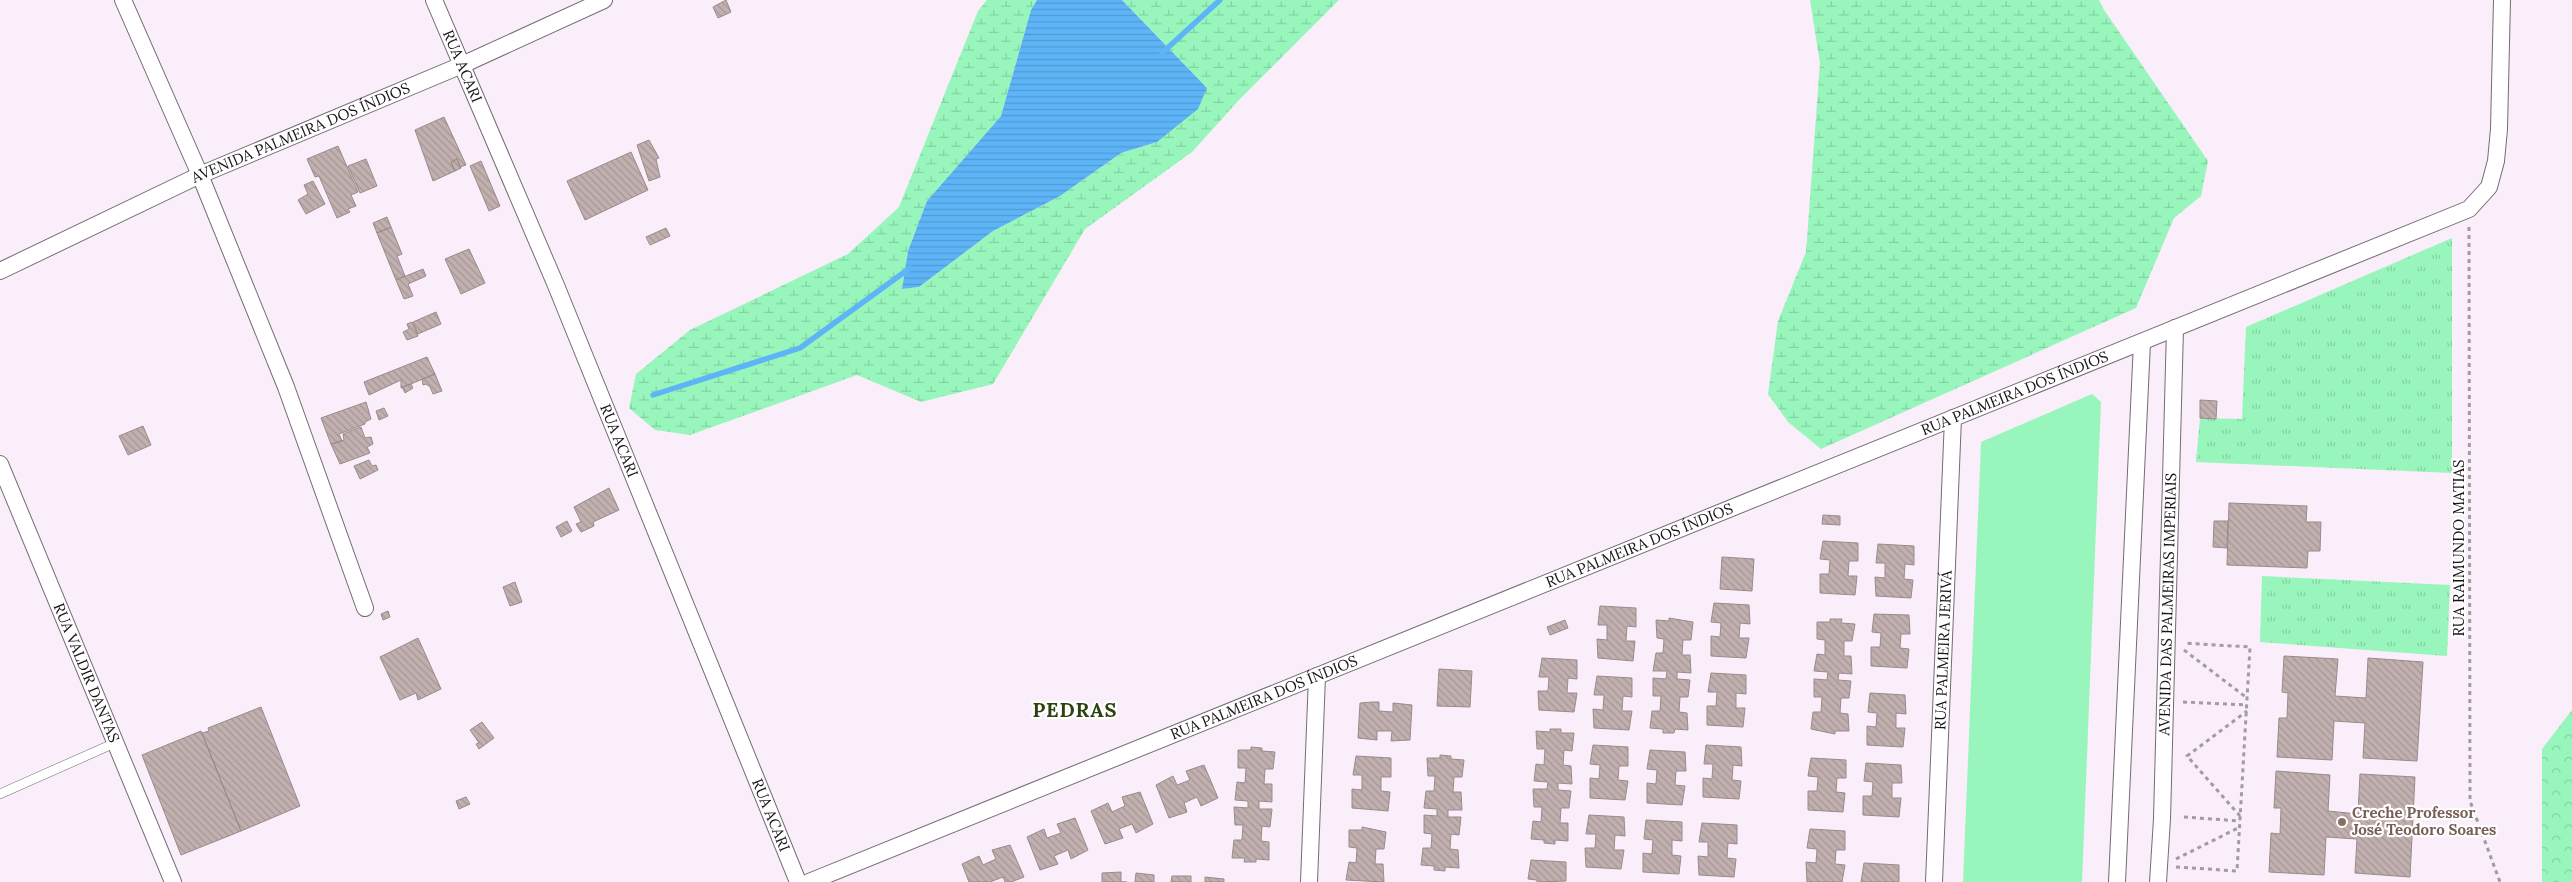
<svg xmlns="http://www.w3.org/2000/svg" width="2572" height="882" viewBox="0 0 2572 882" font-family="Lora,serif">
<defs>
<pattern id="grass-tufts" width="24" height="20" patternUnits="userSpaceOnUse" patternTransform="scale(1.25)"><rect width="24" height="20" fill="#98f6bc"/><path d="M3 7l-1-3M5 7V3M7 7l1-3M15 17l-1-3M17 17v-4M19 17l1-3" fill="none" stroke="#82d2a1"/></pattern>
<pattern id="forest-crowns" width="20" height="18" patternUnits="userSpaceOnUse" patternTransform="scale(1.25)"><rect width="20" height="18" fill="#98f6bc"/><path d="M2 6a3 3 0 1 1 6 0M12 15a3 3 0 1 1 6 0" fill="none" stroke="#82d2a1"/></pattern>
<pattern id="wetland-marsh" width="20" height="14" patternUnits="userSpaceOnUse" patternTransform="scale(1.25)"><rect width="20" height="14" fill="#98f6bc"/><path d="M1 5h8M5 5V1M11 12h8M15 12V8" fill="none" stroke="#82d2a1"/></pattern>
<pattern id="water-rules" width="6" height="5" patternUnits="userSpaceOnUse" patternTransform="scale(1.25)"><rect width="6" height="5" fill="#5db4f6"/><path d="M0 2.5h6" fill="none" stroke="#509ad2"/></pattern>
<pattern id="building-back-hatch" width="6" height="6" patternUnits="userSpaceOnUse" patternTransform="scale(1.25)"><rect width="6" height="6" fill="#c1b0af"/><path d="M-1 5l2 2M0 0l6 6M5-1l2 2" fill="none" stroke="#a59696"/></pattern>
</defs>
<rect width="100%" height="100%" fill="#f9eefa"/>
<path fill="url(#grass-tufts)" d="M2452,238V473L2196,462L2200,418L2242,419L2246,327Z
M2262,576L2450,585L2447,656L2260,642Z"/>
<path fill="url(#forest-crowns)" d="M2572,710V882H2542V749Z"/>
<path fill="url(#wetland-marsh)" d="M987,0H1037L1031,10L1001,116L927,201L908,251L902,289L919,287L993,231L1060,196L1121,153L1157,142L1207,88L1122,0H1339L1239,100L1192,152L1085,229L993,384L921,402L857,375L690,435L655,430L629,408L636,374L690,330L848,254L899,207L978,11Z
M1810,0H2099L2104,10L2208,161L2201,196L2174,218L2136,308L1821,449L1788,422L1768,394L1778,321L1806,252L1820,63Z"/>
<path fill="#98f6bc" d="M2092,394L2101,402L2082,882H1963L1981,442Z"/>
<path fill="url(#water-rules)" d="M1037,0H1122L1207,88L1198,109L1157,142L1121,153L1060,196L993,231L919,287L902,289L908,251L927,201L1001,116L1031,10Z"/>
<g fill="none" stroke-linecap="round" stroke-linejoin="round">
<path stroke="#5db4f6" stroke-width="5.5" d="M1162,53L1220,0
M653,395L800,348L910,268"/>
</g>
<path fill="url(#building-back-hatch)" stroke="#9b8a89" d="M726,0L731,12L718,18L713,7Z
M444,117L466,165L460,167L457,159L451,162L455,171L433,181L415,130Z
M649,140L659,158L656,159L660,177L649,181L637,145Z
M338,146L358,192L351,195L356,206L348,209L350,212L337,218L319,176L315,177L307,159Z
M631,152L648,190L585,220L567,181Z
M366,159L377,186L360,193L348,166Z
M457,159L461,168L455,171L451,162Z
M481,161L500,206L489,211L470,166Z
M313,181L325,204L306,214L298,200L308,194L304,185Z
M387,217L391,227L377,233L373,223Z
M391,227L402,254L397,256L405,276L396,280L377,233Z
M666,228L670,236L650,245L646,237Z
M469,249L485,283L461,294L445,259Z
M423,269L426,276L408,284L413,296L404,299L396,280Z
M436,312L441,324L418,334L413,322Z
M412,322L418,336L407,340L403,332L409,329L407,324Z
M427,357L435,374L401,388V380L369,395L364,382Z
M435,374L442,391L433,394L430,387L426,384L423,385L422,379Z
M411,384L413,388L405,393L402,387Z
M2200,400L2217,401L2216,419L2200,418Z
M366,402L371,419L365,422V424L339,434L342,441L331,444L321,418Z
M384,408L388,416L379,420L376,411Z
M143,426L151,445L128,455L119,436Z
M361,427L365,438L371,437L373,444L367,447L370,453L340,464L331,444L344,440L343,434Z
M369,460L372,466L376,465L378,470L360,479L354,466Z
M609,488L619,510L593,522L594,526L581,532L576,524L581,522L574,507Z
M2229,503L2307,506L2306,522H2321L2320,551H2308L2307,568L2227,565Z
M1823,515L1840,516V525L1822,524Z
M567,521L572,531L561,537L556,527Z
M2214,521H2228L2227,548L2213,547Z
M1823,541L1858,543V561H1849L1848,576H1857L1855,595L1820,593V574H1829L1830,560L1820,559Z
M1878,544L1914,546V565L1905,564L1904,579L1913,580L1911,598L1876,596L1875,577L1885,578V563H1876Z
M1722,557L1754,559L1752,591L1720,589Z
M515,582L522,602L510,606L503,587Z
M1714,603L1749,605L1750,624L1740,623L1739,638H1749L1746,658L1711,656V636L1720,637L1721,623L1711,622Z
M1600,606L1636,608V627L1627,626L1626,641H1635L1633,661L1598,658L1597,639L1607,640V625H1598Z
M388,611L390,617L383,620L381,614Z
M1874,614L1909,615L1910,634H1901L1900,648L1909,649L1907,668L1871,666V647H1880L1881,633L1872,632Z
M1669,618L1693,622L1691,640H1683L1682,655H1690L1691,673L1677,672V679L1690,680L1688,697H1680L1679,712L1687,713L1688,730L1675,729L1674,733H1663V729L1650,728L1652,711H1660L1661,696H1653V678L1666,679L1667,671H1653L1656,653H1663L1664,639L1657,638L1656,620L1669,621Z
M1830,619H1842L1841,623L1855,624L1852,641H1844V656H1851L1852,674L1839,673L1838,680L1851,681L1849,698H1841L1840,713L1848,714L1849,731H1835V734L1811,729L1813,712H1821L1822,697H1814V679L1827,680L1828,672L1814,671L1817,654L1825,655V640L1817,639V622H1830Z
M1565,620L1568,628L1550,635L1547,627Z
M418,638L441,689L418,700L416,693L400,700L380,657Z
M2284,656L2338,659L2335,696L2366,698L2368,658L2423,662L2417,761L2363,758L2365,723L2334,721L2332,760L2277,757L2279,718H2287L2288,693L2282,692Z
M1542,658L1577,660V679L1568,678L1567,693H1577L1574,712L1539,710L1538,691H1548L1549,677H1539Z
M1439,669L1472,671L1470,707L1437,706Z
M1711,673L1746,675V694L1736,693V708H1745L1743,727L1707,725V706H1716L1717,692H1708Z
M1597,676L1632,678V697L1623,696L1622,711H1632L1629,730L1594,728L1593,709L1603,710L1604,695H1594Z
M1870,693L1905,695L1906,714L1896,713V728H1905L1903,747L1867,745V726L1876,727L1877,713L1868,712Z
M1373,702H1379V711L1393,712V703L1412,705L1410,740L1391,741L1392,731H1377V740L1358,738L1360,703Z
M261,707L300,806L241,831L202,733L209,731L208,728Z
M482,722L494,738L479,749L476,744L479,743L470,730Z
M1550,729H1561V733H1574L1572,751L1564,750L1563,765L1571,766L1572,784L1558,783V790L1571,791L1569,808H1561L1560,823H1568V841L1555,840V844L1544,843V840L1531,839L1533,821L1541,822L1542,807H1534L1533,789H1547L1548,782L1534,781L1536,764L1544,765L1545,749H1537L1536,731L1550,732Z
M201,731L241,831L181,855L142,755Z
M1593,745L1628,747V766H1619L1618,780L1628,781L1625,800L1590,798V778L1599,779L1600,765L1590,764Z
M1706,745L1741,747L1742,766L1733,765L1732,780L1741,781L1739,799L1703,797V778L1712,779L1713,764H1704Z
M1251,747L1262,748V751L1275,752L1273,769H1265L1264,784H1272V802L1259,801V809H1272L1270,827L1262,826L1261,841L1269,842V860L1256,859V862H1244L1245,858H1232L1234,840H1242L1243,825H1235L1234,807L1248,808V801L1235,800L1237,782L1245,783L1246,768H1238V750H1251Z
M1650,750L1685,752L1686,771H1676L1675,785L1685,786L1682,805L1647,803V783L1656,784L1657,770L1647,769Z
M1440,755L1451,756V759L1464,760L1462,777H1454L1453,792H1461L1462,810H1448V817H1461L1459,835L1451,834L1450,849L1458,850L1459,868L1445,867V871L1434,870V866L1421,865L1423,848H1431L1432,834L1424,833V815L1437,816V809L1424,808L1426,791H1434L1435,776H1428L1427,758H1440Z
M1356,756L1391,758V777H1381V791L1390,792L1388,811L1352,808V789L1362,790V775H1353Z
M1811,758L1846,760V778H1837L1836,792L1845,793L1843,812L1808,810V791H1817L1818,777L1808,776Z
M1866,763L1901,765L1902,783H1892V798H1901L1899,817L1863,815V796H1872L1873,782L1864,781Z
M1204,765L1218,798L1201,806L1197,797L1184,803L1187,812L1169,818L1156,785L1173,776L1177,785L1190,780L1186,771Z
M2276,771L2330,775L2328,811L2358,814L2360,774L2415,777L2410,877L2355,873L2357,839L2326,837L2324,875L2269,872L2271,833L2280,834L2281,808H2274Z
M1140,792L1153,824L1136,833L1132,824L1119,829L1123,838L1105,844L1091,811L1108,803L1112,812L1125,806L1122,797Z
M466,797L470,804L459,809L456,801Z
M1589,815L1624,817L1625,836L1615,835L1614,850H1624L1621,869L1586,867L1585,848H1595L1596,834H1586Z
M1075,818L1088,850L1071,859L1068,850L1054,856L1058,864L1040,870L1027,837L1044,829L1047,838L1061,833L1057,824Z
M1646,820L1682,822V841L1672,840V855L1681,856L1679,874L1643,872V853L1652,854L1653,840L1644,839Z
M1702,823L1737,825V844L1728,843L1727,858L1736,859L1734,877L1699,875L1698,856L1708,857V842H1699Z
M1362,827L1386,832L1384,849H1376L1375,864H1383L1384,882L1346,880L1349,862L1356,863L1357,848L1349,847V830H1362Z
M1810,829L1845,831V850H1836L1835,864L1845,865L1842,882H1807L1806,862L1816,863L1817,849L1807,848Z
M1010,845L1024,877L1011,882H1005L1003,877L990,882H969L962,864L979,856L983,865L996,859L992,850Z
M1531,860L1566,862V881L1537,882V880L1528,879Z
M1864,863L1899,865V882H1861Z
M1121,872V882H1127H1102V873Z
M1136,873L1154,875V882H1135Z
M1172,876H1191V882H1171Z
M1205,877L1224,879V882H1205Z"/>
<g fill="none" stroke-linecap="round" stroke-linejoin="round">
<defs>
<path id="lane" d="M0,794L117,742"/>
<g id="street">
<path d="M123,0L200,175L286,387L365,608"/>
<path id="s1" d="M434,0L555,283L798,882"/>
<path id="s2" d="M0,271L200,175L462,65L604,0"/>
<path id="s3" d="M0,464L173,882"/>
<path id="s4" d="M809,882L2469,209L2489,187L2496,161L2499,129L2502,0"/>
<path d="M1309,882L1317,676"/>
<path id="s5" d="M1934,882L1953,418"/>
<path d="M2117,882L2142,342"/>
<path id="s6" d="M2158,882L2162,819L2175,328"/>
</g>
</defs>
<use href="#lane" stroke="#756b76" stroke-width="10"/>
<use href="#street" stroke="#756b76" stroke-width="18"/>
<path stroke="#a39ba4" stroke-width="3" stroke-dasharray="4 4" stroke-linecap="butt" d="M2469,227L2470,801L2500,882
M2184,650L2247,698
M2183,702L2247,705
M2240,816L2187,756L2247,711
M2184,817L2240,821
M2176,859L2240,827
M2176,867L2237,871L2250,647L2184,643"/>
<use href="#lane" stroke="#fff" stroke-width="9"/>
<use href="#street" stroke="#fff" stroke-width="16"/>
</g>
<circle fill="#8d6e63" stroke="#fff" stroke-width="2" cx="2342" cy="822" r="5"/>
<g text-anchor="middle" stroke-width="4.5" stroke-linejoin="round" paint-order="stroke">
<g font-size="15" fill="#171317" stroke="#fff">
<text dy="5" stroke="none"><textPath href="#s1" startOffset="72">RUA ACARI</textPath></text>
<text dy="5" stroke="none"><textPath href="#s2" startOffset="331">AVENIDA PALMEIRA DOS ÍNDIOS</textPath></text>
<text dy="5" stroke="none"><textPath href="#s4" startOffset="1301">RUA PALMEIRA DOS ÍNDIOS</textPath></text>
<text dy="5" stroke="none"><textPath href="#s1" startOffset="478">RUA ACARI</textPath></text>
<text dy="5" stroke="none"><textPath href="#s4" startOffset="896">RUA PALMEIRA DOS ÍNDIOS</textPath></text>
<text transform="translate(2459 548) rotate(-90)" y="5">RUA RAIMUNDO MATIAS</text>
<text dy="5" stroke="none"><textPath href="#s6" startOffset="278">AVENIDA DAS PALMEIRAS IMPERIAIS</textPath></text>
<text dy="5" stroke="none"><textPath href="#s5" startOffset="232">RUA PALMEIRA JERIVÁ</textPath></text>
<text dy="5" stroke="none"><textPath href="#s3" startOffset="226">RUA VALDIR DANTAS</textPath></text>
<text dy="5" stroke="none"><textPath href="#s4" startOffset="491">RUA PALMEIRA DOS ÍNDIOS</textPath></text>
<text dy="5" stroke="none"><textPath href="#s1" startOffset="882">RUA ACARI</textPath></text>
</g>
<g font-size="15" font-weight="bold" fill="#785e54" stroke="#fff" text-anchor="start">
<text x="2352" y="818">Creche Professor<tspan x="2352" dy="17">José Teodoro Soares</tspan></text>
</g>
<g font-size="20" font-weight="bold" letter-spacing="1" fill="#2d420e" stroke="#fff">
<text x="1075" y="717">PEDRAS</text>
</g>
</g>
</svg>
